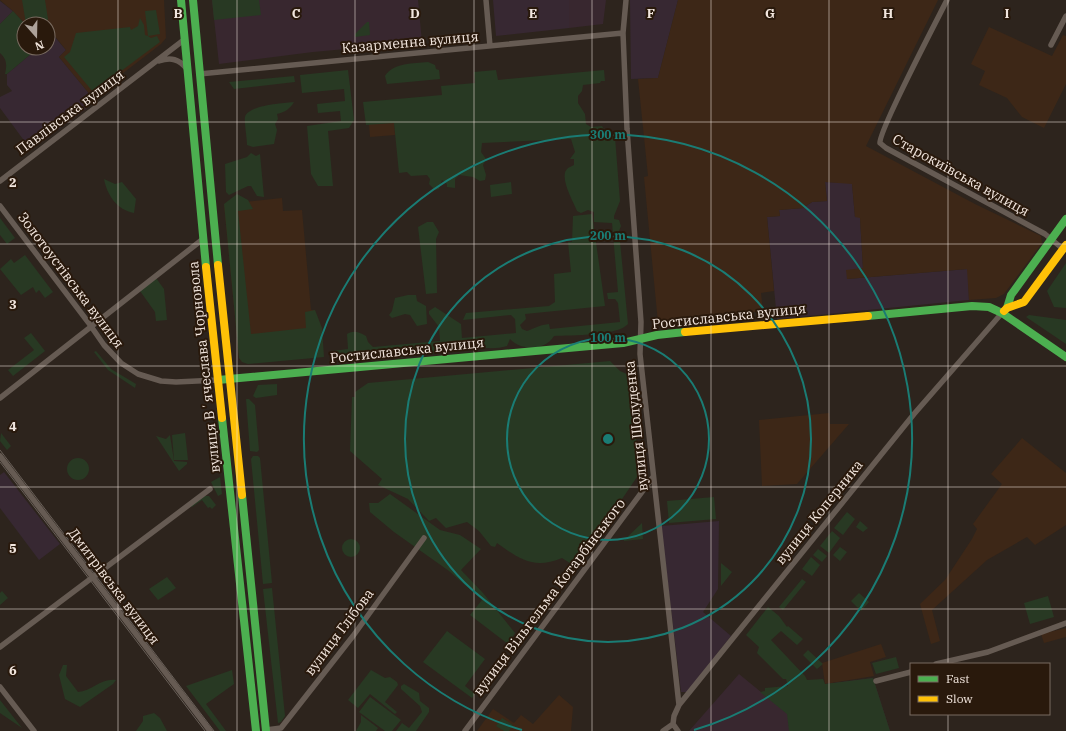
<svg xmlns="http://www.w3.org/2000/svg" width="1066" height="731" viewBox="0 0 1066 731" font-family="'IBM Plex Serif',serif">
<rect width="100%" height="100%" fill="#2d241d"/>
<path fill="#372832" d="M493,0H569V28L496,36Z
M630,0H678L658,78L631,79Z
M0,1L13,11L0,24Z
M53,35L66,50L59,57L92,97L86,103L87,108L31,150L0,108V97L12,91L7,85V74L38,48H48V40Z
M825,182L852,183L855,217H860L863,268L847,279L968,269L969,300L777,319L767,217L780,216L779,210L803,208L812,202L827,201Z
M4,472L60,544L39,560L0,508V475Z
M719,521L718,589L703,612L731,636L687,692H681L661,526Z"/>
<path fill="#3d2717" d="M0,0H164L166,38L161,44L92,97L59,57L66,50L54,35L48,40V24H25L13,11Z
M678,0H938L866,146L975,204L1041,236L1042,243L1004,294L996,298L969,300L967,269L847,279L846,270L863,268L860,218L855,217L852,184L825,182L827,201L812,202L803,208L779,210L780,216L767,217L774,291L761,293L763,311L658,323L644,177L648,176L638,79L658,78Z
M989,27L1052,56L1063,35L1066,36V84L1044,128L1022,117L1007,98L979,85L985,71L971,64Z
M394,122L395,135L370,137L369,124Z
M282,198L283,211L302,210L311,310H315L320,357L242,362L239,358L224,204Z
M829,413L830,424H849L797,484L762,486L759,420Z
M1022,438L1066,473V525L1035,545L1027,537L987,560L932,610L940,641L931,644L920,604L945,580L972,539L977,529L973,524L1002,484L991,474Z
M1066,628V637L1044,643L1041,634Z
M881,644L886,657L870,662L874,676L825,684L822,663Z
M559,695L573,707L571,731H477L493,709L514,723L521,715L533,724Z"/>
<path fill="#38272f" d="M212,0H418L422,42L313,52L219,64Z
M569,0H606L603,24L569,28Z
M739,674L761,692L873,678L890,731H689Z"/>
<path fill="#283923" d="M22,0H45L48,19L45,24H26Z
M212,0H259L261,15L214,20Z
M156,10L160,34L148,36L151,38L157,36L160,42L93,92L64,57L70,52L76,33L130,27L131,30L138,26L140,18L144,25L145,35L148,36L145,11Z
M13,11L25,24L24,48H38L7,74H5C7,65 7,59 0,53V24Z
M367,22H369L370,35L355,37V34Z
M428,62L435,65L436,69L439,70L440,79L387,84L385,76C394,62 413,64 428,62Z
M348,70L354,120L349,128L328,131L333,186H318L311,174L307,126L341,121L340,111L318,113L317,104L345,101L344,89L302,93L300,75Z
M496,70L498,80L604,70L605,81H601L600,83L583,85L582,91L578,96V103L585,114L586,124L591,127L602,126L607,134L615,137L620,201L614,216V219L619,220L621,226L619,231L628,324C618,336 571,335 554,336C545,351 521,351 510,339L507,346C498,349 491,348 482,348C471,349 460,352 449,352L445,347H441L440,350L432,354C401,357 362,365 332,355V351L348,349L347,334C354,330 359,332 366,336L368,342L373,347L440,341L439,327L429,314V311L435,307L461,324L462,338L516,333L515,319L511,315L463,320L466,313L549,306L555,302L554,274L571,272L568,242H572L573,216L592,214L605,306L525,314L526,319L520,325L522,329L527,331C535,328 540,325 549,324L550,329L620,322L618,303L615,299H608L607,293L618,292L612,223L594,222V212L588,210L581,213L577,211C573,201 558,176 568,168C570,167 572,166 574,165V159H570L575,152L571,139L482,143L481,152L486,159L483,165L486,175L485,180L480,181L473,177L459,175L455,179V188L447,187V184L442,180L439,189L435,190L429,184L430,179L427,175L411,176L407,172L399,173L394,123L366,125L363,102L442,95L441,86L475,83L474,72Z
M294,76L295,82L234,89L229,82Z
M294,102C290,109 285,112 277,114L278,119L275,124L277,130L274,144L253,147L247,145C247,138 244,122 245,117C248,105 284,103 294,102Z
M251,153L256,156L260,154L264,197L257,196L251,186H248L229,195L226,192L225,164L247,157Z
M104,179L115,184L122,182L136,199L134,213C117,210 107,195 104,179Z
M511,182L512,194L491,197L490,185Z
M237,194L248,200L253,209L238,211L251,334L306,328L305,312L315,310L322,328L324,357L248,364L242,362L239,358L224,204Z
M0,218L15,238L7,244L0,235Z
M427,222H433L439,232L436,239L437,293L426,294L418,227Z
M25,255L53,292L45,298L39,290L36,293L33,287L21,295L0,269L11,259L14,263Z
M1066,263V308L1054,307L1047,291Z
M156,278L164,289L167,320L156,321L155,312L140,291Z
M408,295H416L417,301L426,306L427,324L417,326L410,315L405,314L392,318L389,315L392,311L395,298Z
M1029,315L1066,320V344L1026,317Z
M31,333L45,351L13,376L8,370L34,350L24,338Z
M96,351L111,369L136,384L135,388L108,370L94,352Z
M610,361L620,371L631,376L639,474L576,567L562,558C534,570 519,559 497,543L495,547L491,546L479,531L467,522L446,528L436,518L429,521L408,499L378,485L382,479L350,451L352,397H355V392L368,383Z
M277,384V395L256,398L253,396L258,385Z
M246,399H249L255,405L259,450L257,452L250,451Z
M1,433L11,446L7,450L0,441Z
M185,433L188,460H174L172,435Z
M170,435L174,461L187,462V464L179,471L156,436L166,439Z
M253,456H258L260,458L272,583L263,584L251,459Z
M67 469a11 11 0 1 1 22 0a11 11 0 1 1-22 0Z
M220,477L222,494L218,496L211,482Z
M390,494L440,530L460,535L481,549L461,570L483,593L515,633L508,644L470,615L482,600L449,571L394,532L370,512L369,503H378Z
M205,496H209L216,505L212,509L210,507L208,508L202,500L192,507L191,506Z
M714,497L716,519L669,523L667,501Z
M847,512L855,519L843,535L834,528Z
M860,521L868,528L863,532L856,527Z
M642,523L643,539L623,541Z
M832,531L840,538L829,553L820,546Z
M342 548a9 9 0 1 1 18 0a9 9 0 1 1-18 0Z
M840,547L847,552L840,561L833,555Z
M818,549L827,556L822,562L813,555Z
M811,557L820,565L812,576L802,569Z
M721,563L732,572L721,586Z
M167,577L176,588L158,600L149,589Z
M802,579L806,582L783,610L779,607Z
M272,588L285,716L281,722L278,723L263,589Z
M2,591L8,598L0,605V593Z
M859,593L869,602L861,611L851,601Z
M1048,596L1054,617L1030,624L1024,603Z
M768,607L779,616L787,627L788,626L803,639L797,645L781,631L771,640L805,676L807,680L823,679L825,684L873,678L890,731H789L787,714L760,692L765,691V688L788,686L786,679H783L757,653L759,647L746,635Z
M447,631L485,659L465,686L475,694L472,698L423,662Z
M808,650L823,664L817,669L803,655Z
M896,657L899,668L876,674L872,663Z
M63,665H67L66,676L78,692C92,691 101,678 116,680L113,684L80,707L65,699L59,675Z
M232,670L234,684L206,704L226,731H220L186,686Z
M371,670L385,678L390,677L397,682L398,685L385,702L397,712L395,714L370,694L358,708L348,700Z
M404,684L419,693L420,701L429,708V712L416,731H396L402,723L409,728L422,712L420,706L401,689V686Z
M370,697L401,720L392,731H385L359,712Z
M0,700L22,728L0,713Z
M154,713L160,718L167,731H136L143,721V716Z
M361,715L378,728L376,731H356L361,722Z
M502,718L513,725L509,731H504L496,726Z"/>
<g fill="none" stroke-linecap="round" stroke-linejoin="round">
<path stroke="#665b53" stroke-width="5.5" d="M486,0L490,46
M626,0L623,33L627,129L641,322L640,354L679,705
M947,0C938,18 878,132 880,143L886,148L1045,234L1063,249
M1051,45L1066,16
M159,61C171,57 179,59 187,69
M199,74L623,33
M0,181L185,39
M0,206L88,322L104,345L121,363L138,374L161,381L176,382L218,380
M0,398L203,239
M0,456L210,731
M0,647L210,489
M936,664L988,652L1066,623
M876,681L911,672
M0,687L34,731
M673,724L678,731
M266,730L281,728L353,636L424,538
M465,731L653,477
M663,731L673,724L674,716L679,705L914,414L1002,313"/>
<path stroke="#4caf50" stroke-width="8" d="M181,0L206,267
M193,0L218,265
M1007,308L1011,295L1066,219
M868,316L972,306L989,307L1002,313L1066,357
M218,380L623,343L657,335L685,332
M222,418L256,731
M242,495L266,731"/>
<path stroke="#ffc107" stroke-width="8" d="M218,265L242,495
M206,267L222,418
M1004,311L1007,308L1024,302L1066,245
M685,332L868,316"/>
<path stroke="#696059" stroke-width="1" d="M0,450L214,731
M0,462L205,731"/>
</g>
<path fill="none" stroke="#f2e6de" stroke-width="1" stroke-opacity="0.55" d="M118,0V731M237,0V731M355,0V731M474,0V731M592,0V731M711,0V731M829,0V731M948,0V664M0,122H1066M0,244H1066M0,366H1066M0,487H1066M0,609H1066M948,714V731"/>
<g fill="none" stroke="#1a7c74" stroke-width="2">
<circle cx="608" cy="439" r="101"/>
<circle cx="608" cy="439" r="203"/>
<path d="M522 730A304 304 0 1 1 694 730"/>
</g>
<g text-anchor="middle" stroke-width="4" stroke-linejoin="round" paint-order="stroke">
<g font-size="14" fill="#f2e6de" stroke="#29190c">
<text transform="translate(410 42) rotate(-5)" y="5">Казарменна вулиця</text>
<text transform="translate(70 112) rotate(-37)" y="5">Павлівська вулиця</text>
<text transform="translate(961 175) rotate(29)" y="5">Старокиївська вулиця</text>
<text transform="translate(71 280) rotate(53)" y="5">Золотоустівська вулиця</text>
<text transform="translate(729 316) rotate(-6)" y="5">Ростиславська вулиця</text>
<text transform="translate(407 350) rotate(-6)" y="5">Ростиславська вулиця</text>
<text transform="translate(204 367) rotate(-96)" y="5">вулиця Вʼячеслава Чорновола</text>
<text transform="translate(636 426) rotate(-96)" y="5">вулиця Шолуденка</text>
<text transform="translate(819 512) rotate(-51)" y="5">вулиця Коперника</text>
<text transform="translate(114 586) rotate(53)" y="5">Дмитрівська вулиця</text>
<text transform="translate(549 597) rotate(-53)" y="5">вулиця Вільгельма Котарбінського</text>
<text transform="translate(339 632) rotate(-53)" y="5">вулиця Глібова</text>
</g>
</g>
<g font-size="13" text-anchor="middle" font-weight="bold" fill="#f2e6de" stroke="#29190c" stroke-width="4" stroke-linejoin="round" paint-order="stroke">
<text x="178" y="18">B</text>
<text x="296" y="18">C</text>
<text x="415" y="18">D</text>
<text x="533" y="18">E</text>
<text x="651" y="18">F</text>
<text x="770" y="18">G</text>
<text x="888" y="18">H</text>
<text x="1007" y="18">I</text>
<text x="13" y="187">2</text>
<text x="13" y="309">3</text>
<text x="13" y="431">4</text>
<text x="13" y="553">5</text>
<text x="13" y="675">6</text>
</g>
<circle cx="608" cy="439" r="6" fill="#1a7c74" stroke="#29190c" stroke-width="2"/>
<g font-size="12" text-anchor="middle" font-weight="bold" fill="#1a7c74" stroke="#29190c" stroke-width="4" stroke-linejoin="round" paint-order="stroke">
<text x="608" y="139">300 m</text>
<text x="608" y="240">200 m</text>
<text x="608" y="342">100 m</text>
</g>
<rect x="910" y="663" width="140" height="52" fill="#29190c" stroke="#796b60"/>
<rect x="918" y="676" width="20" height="6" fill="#4caf50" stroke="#796b60"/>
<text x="946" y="683" font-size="12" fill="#f2e6de">Fast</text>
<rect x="918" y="696" width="20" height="6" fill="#ffc107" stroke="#796b60"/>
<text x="946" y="703" font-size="12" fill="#f2e6de">Slow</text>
<g transform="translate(36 36) rotate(160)"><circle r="19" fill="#29190c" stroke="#796b60"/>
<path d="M0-3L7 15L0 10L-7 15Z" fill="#ada29a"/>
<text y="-6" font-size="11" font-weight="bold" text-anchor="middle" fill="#f2e6de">N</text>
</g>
</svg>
